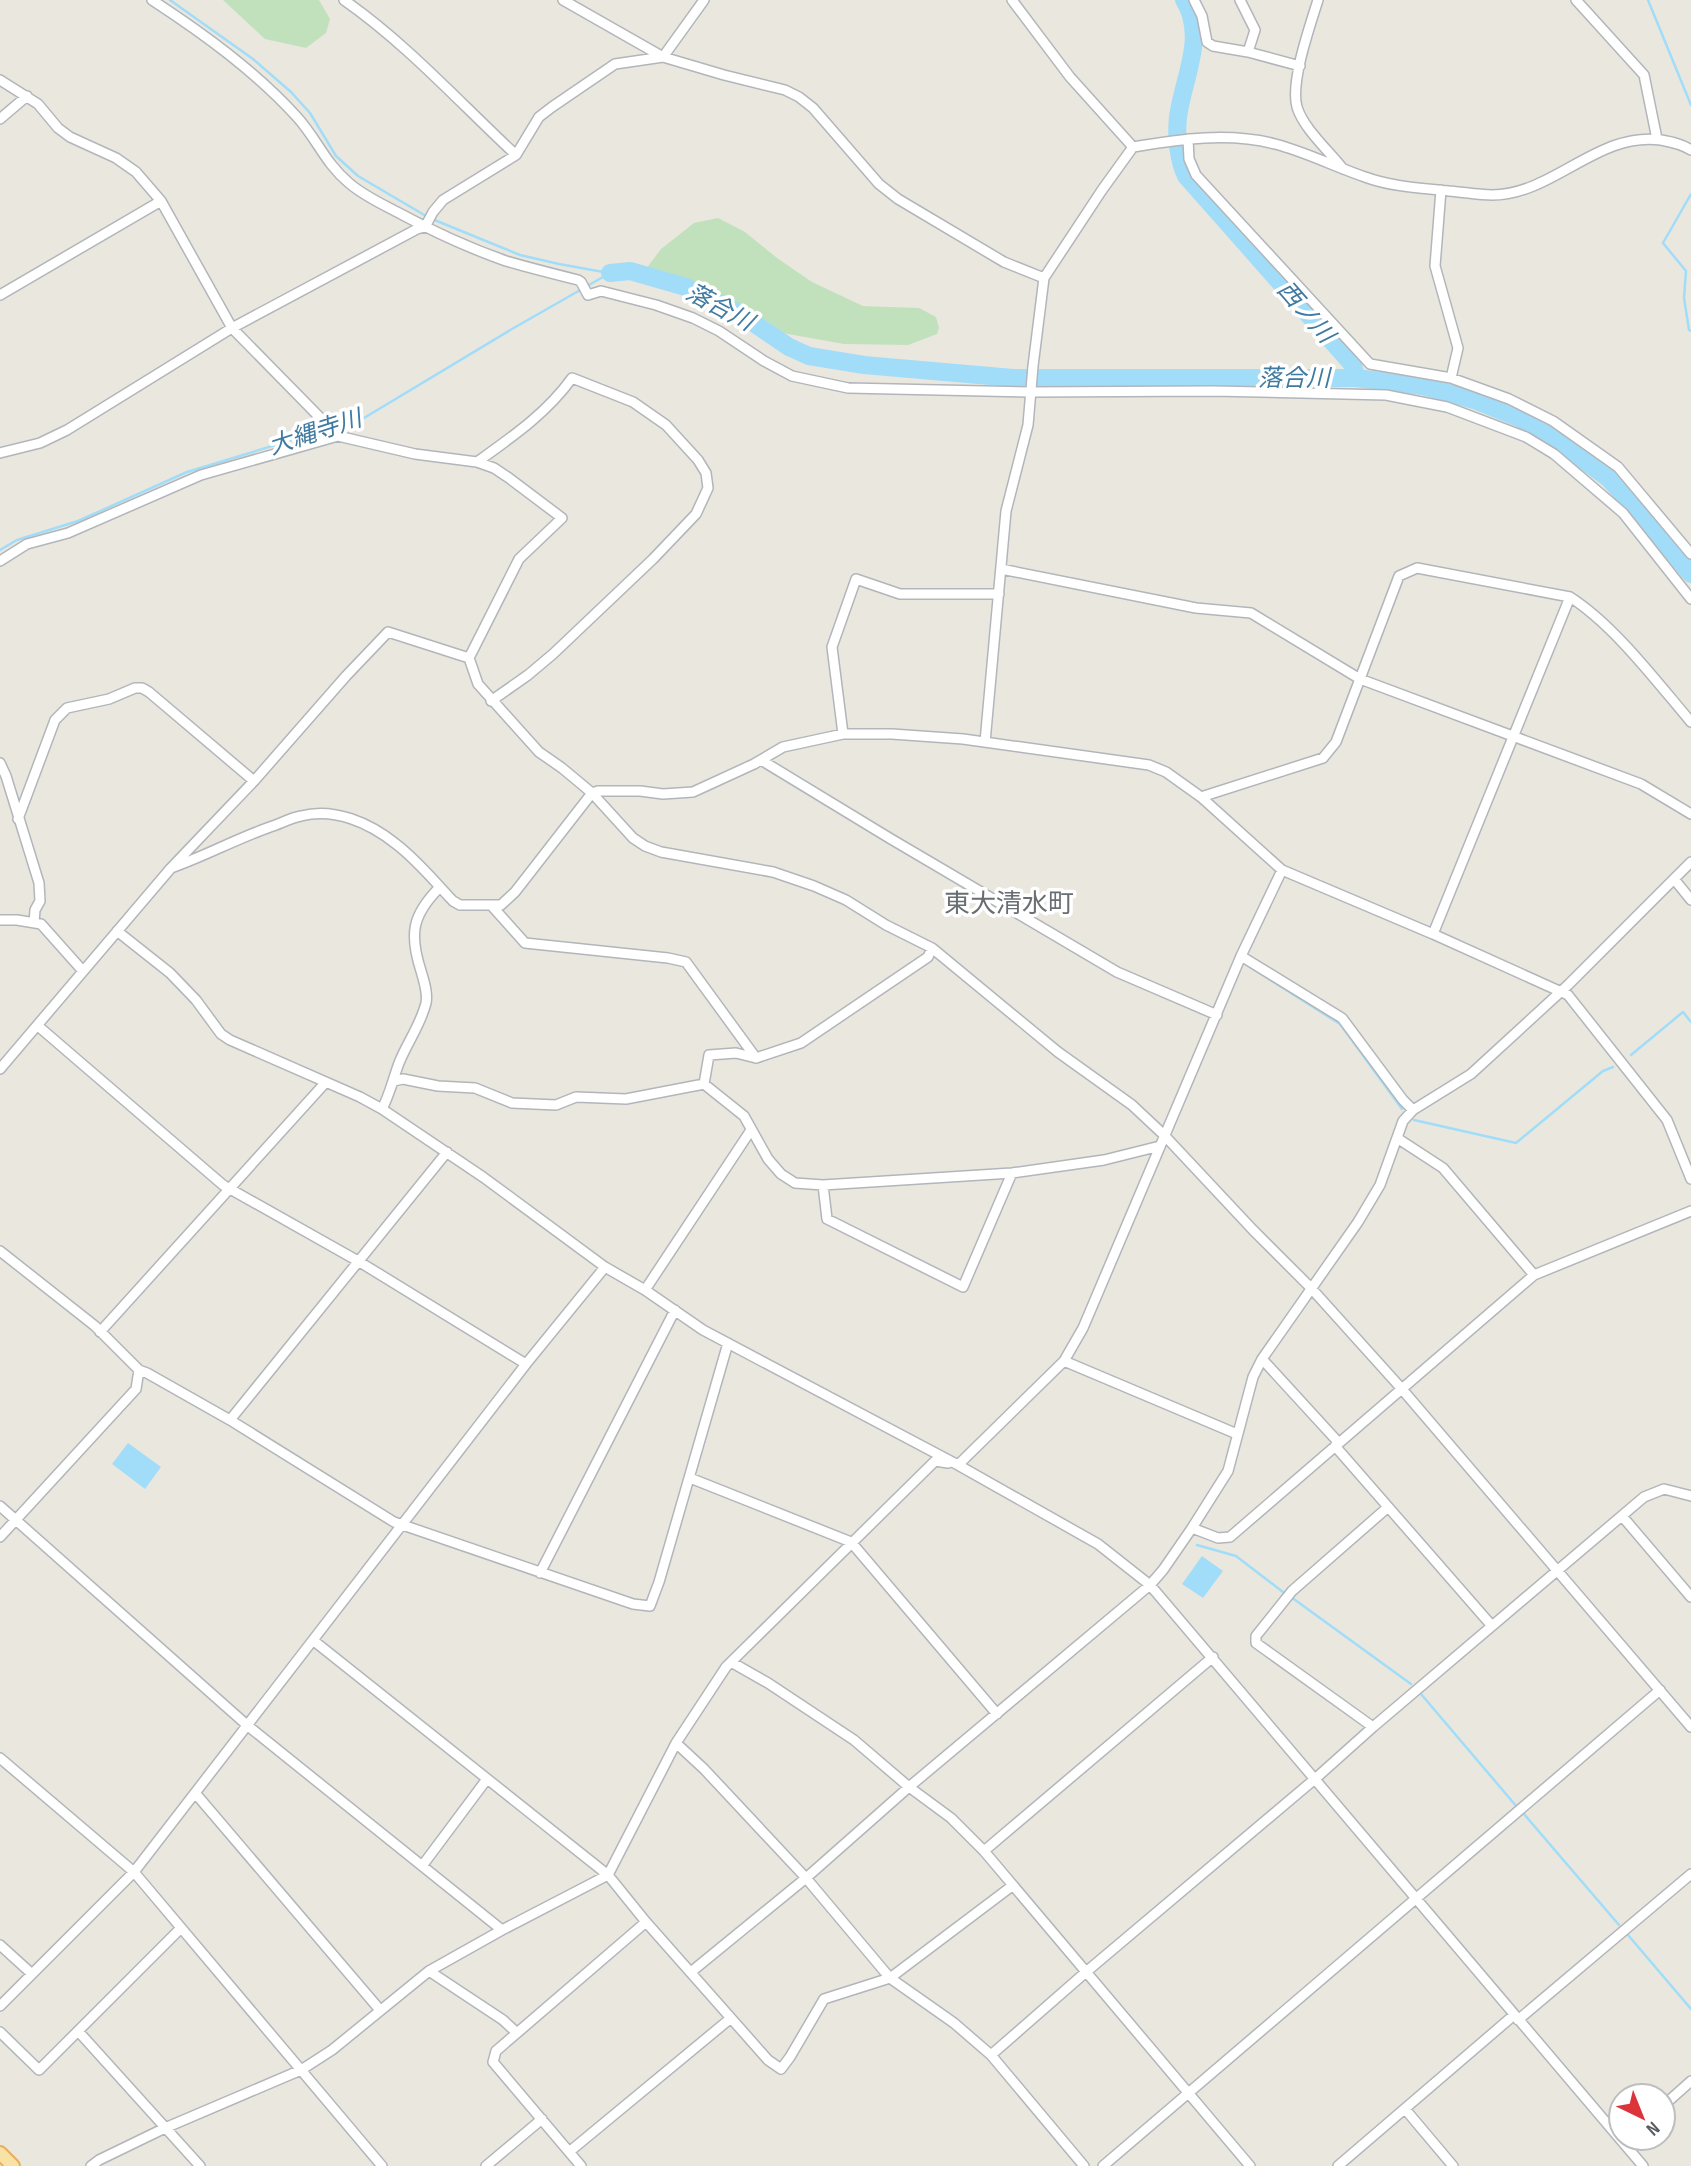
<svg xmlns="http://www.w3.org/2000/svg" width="1691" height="2166" viewBox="0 0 1691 2166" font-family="'Sofia Sans Condensed','Noto Sans JP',sans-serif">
<rect width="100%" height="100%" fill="#eae7df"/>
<path fill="#c1e1bd" d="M223,0H319L330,19L326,33L306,48L265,39Z
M718,218L745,232L777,258L812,282L863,306L919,308L936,317L939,328L937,334L908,345L844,344L771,331L718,312L666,288L646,269L661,249L694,223Z"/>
<path fill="#a1ddf9" d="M128,1443L161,1467L145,1489L112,1464Z
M1202,1556L1223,1571L1203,1598L1182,1584Z"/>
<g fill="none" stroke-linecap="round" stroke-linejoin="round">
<path stroke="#a1ddf9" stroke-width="2.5" d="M170,0L253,59L291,92L310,113L336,156L358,176L426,216
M1648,0L1691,105
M1691,194L1663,243L1686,271L1684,298L1689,330L1691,331
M432,219L520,255L559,264L609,273
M0,550L17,540L78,521L187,472L364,418L512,329L610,273
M1250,967L1340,1024L1402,1109
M1631,1055L1683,1012L1691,1022
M1414,1120L1516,1143L1603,1071L1613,1067
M1197,1545L1236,1556L1283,1592
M1291,1597L1411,1684
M1421,1694L1517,1807
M1524,1814L1619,1925
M1628,1935L1691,2009"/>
<path stroke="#a1ddf9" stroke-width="18" d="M1184,0C1207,37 1183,78 1178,117C1176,135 1178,160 1186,176L1353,365L1356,378
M610,273L630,271L686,287L737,312L789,347L809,356L864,365L1013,378H1356L1423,386L1474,400L1519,418L1546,433L1608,478L1633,505L1691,574"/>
<defs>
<path id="minor" d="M152,0C204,34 255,71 297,117C317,139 325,163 349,183C364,196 382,204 399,213C434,232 469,248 506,261C530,268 554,274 578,280L581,282L588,295L601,291L656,305L693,318L719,331L764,361L792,376L848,388L1031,392L1213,391L1386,395L1447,407L1526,437L1554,454L1623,513L1691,599
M344,0C407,44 460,103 516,155
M563,0L663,57L724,75L785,90L799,97L813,108L879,184L898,199L1004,262L1044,278
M1012,0L1070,77L1133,147
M1194,0L1202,16L1207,42L1213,46L1248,52L1300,66
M1240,0L1255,30L1248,52
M1318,0C1310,26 1290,82 1297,107C1303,128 1330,152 1343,169
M1576,0L1644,75L1657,139
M0,80L38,104L58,128L70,137L116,158L136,172L161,201L232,328L338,436
M0,119L27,96
M1188,139L1189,159L1196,175L1370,364L1451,378L1509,399L1553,421L1618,467L1691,554
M1441,190L1435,266L1458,348L1451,378
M0,295L161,201
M0,453L40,443L67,430L232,328L417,229L425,227L433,212L443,200L516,155L539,117L552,107L615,64L663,57L704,0
M477,462C512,437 547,413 572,378L633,402L666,425L698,460L706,473L708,488L696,514L653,559L553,654L528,675L491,701
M0,561L27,544L68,533L201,475L338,436L415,454L477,462L494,468L509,478L562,518L519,559L469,658L478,684L539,752L562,768L592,793L633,838L645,846L661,852L773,872L814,886L846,900L886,925L932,948L1058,1052L1132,1105L1164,1135L1253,1230L1311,1288L1401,1388L1691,1727
M1001,569L1196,608L1251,613L1360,679L1641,784L1691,814
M843,734L832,647L856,579L900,594H999
M985,742L1006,511L1028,425L1033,366L1044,278L1102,190L1133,147C1180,139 1229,132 1275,144C1306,152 1335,167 1365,177C1392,187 1422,188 1449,191C1463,192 1478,195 1492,195C1553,195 1598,131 1661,140C1672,142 1682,144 1691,150
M761,760L891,839L1117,972L1217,1015
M0,763L6,776L39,883L40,901L35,910L34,923
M1201,797L1323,758L1336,742L1399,576L1417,568L1570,597C1615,626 1656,681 1691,722
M18,819L55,720L67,708L109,699L135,688H142L149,692L254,781
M171,868C205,856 236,839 270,827C280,824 290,818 301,816C334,807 370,823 396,844C417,860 435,882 453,901L460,905H501L515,892L592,793L598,791H640L663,794L693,792L754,764L783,747L843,734H892L963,739L1149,765L1166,772L1201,797L1282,870L1433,934L1568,995L1667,1120L1691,1179
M1674,879L1691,900
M491,905L525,943L668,958L686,962L756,1058
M0,920H17L41,924L82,970
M117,931L170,973L196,1000L221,1034L230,1040L360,1097L382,1109L483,1177L605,1267L645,1290L703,1330L958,1465L1098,1544L1150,1585L1643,2166
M1433,934L1570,597
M1241,956L1342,1018L1403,1100L1413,1110
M38,1026L223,1185L358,1261L526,1364
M0,1069L171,868L254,781L346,676L388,632L469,658
M394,1081L403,1079L438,1086L475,1088L512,1103L556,1105L576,1097L626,1099L704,1084L744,1116L768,1159L781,1174L795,1183L823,1185L1012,1173L1104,1160L1160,1146
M704,1084L709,1055L736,1053L756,1058L801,1043L928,957L932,948
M382,1109C390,1094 393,1079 399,1063C407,1043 421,1024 426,1003C428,993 424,981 421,971C409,934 412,915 440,887
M1397,1138L1443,1168L1534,1275
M823,1185L827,1219L963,1287L1012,1173
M0,1251L95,1326L139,1370L147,1373L230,1420L394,1522L633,1604L650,1606L659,1582L728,1343
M645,1290L751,1130
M100,1332L326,1082
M1262,1359L1339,1443
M1064,1361L1237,1434
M230,1420L447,1152
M1335,1446L1492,1626
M958,1465L1064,1361L1083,1328L1241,956L1282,870
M690,1478L851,1542L997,1714
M0,1506L248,1726L502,1930
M1622,1516L1691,1597
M1192,1528L1218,1538L1230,1537L1534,1275L1691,1211
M0,1537L136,1389L139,1370
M540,1573L675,1310
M314,1641L608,1875L646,1922L768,2060L781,2069L790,2057L824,1999L890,1978L1012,1886
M731,1662L768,1683L854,1740L909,1787L951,1818L984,1851L1250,2166
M1373,1727L1256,1643V1636L1292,1591L1387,1508
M676,1743L704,1769L806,1878L890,1978L954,2023L991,2055L1084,2166
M0,1758L134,1872L382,2166
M196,1794L380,2010
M984,1851L1213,1657
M422,1866L487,1779
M0,1945L32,1974
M429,1971L503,2020L517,2033
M691,1972L806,1878L909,1787L1150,1585L1163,1570L1192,1528L1228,1471L1253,1377L1262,1359L1358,1222L1380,1185L1403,1121L1413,1110L1471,1074L1568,985L1691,862
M0,2006L134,1872L526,1364L605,1267
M1518,2020L1691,1874
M78,2031L200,2166
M0,2032L39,2070L181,1928
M991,2055L1086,1972L1316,1778L1373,1727L1644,1497L1664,1489L1691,1496
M1663,2106L1691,2081
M1405,2109L1453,2166
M569,2152L731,2018
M91,2166L99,2160L165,2128L301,2070L332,2050L429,1971L502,1930L608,1875L676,1743L726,1667L935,1461L948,1463
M486,2166L542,2119
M581,2166L493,2062L496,2051L646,1922
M1103,2166L1660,1690
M1338,2166L1514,2015"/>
<path id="major" d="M0,2153L13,2166"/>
</defs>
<use href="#minor" stroke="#b2b6ba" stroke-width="12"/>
<use href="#major" stroke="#e7af5c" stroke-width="16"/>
<use href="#minor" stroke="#fff" stroke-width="9"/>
<use href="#major" stroke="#f9e2a6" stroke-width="12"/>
</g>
<g text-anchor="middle" stroke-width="7" stroke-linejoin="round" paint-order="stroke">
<g font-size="24" font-style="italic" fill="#3f7aa0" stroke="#fff">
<text transform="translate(720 307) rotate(28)" y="8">落合川</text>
<text transform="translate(1306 312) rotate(49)" y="8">西ノ川</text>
<text x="1294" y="386">落合川</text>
<text transform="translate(315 432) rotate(-18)" y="8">大縄寺川</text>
</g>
<g font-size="26" fill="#696e72" stroke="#fff">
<text x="1009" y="912">東大清水町</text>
</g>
</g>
<g transform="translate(1642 2117) rotate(137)"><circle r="33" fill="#ffffff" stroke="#bcbebf" stroke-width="2"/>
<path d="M0-5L12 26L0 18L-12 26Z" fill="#dd333a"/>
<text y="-10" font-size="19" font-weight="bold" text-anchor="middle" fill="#585c60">N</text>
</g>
</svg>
